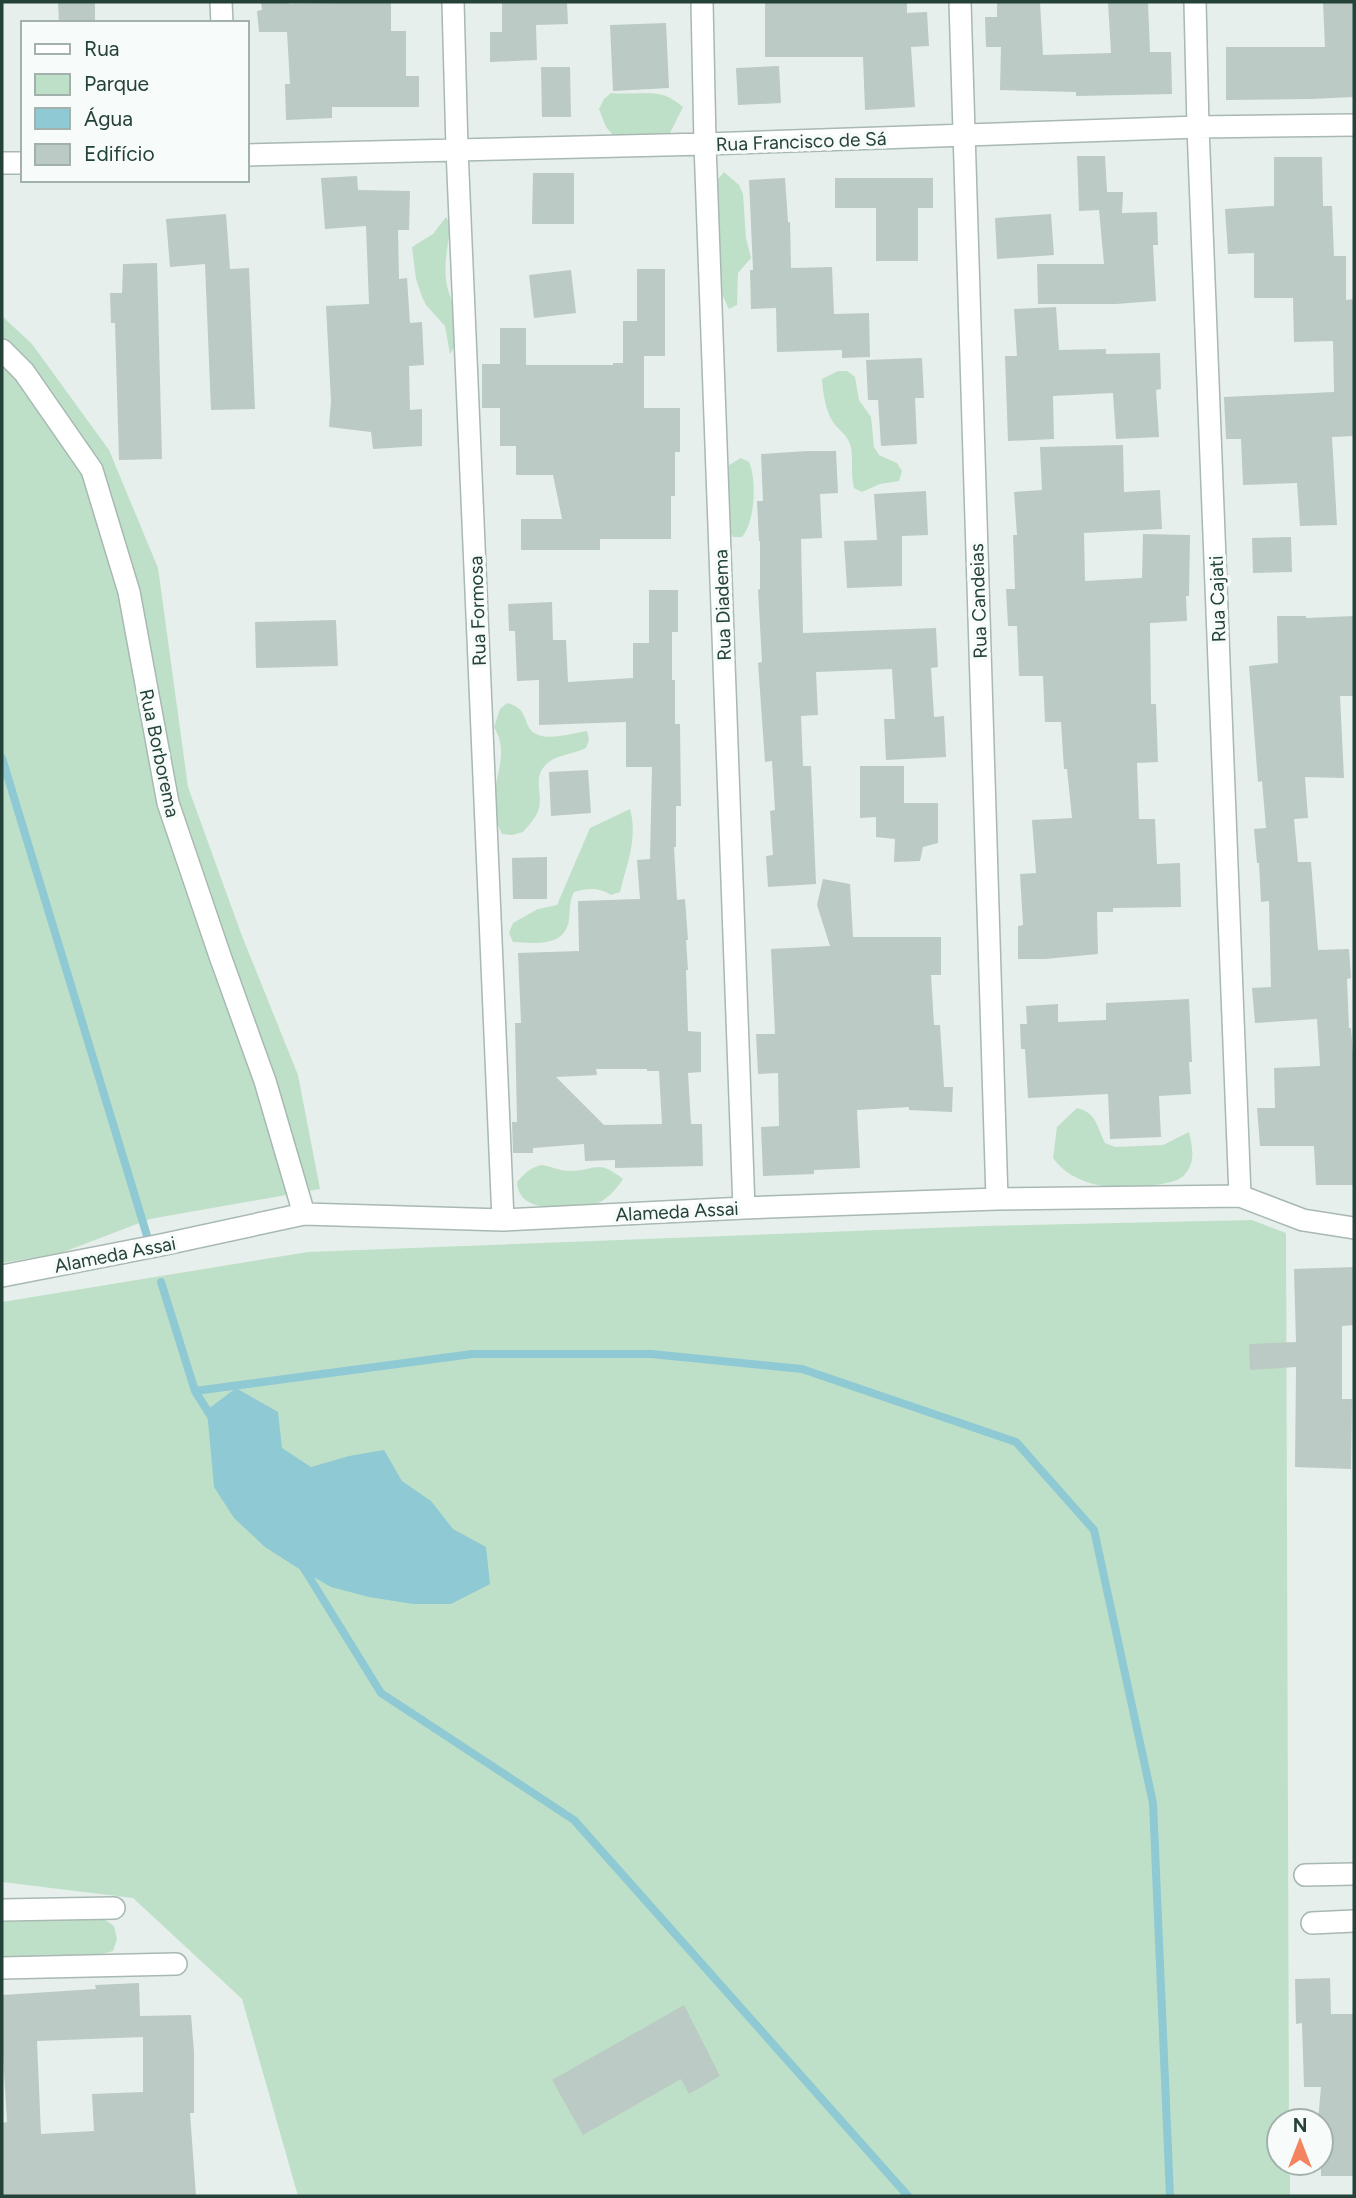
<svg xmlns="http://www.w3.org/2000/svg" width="1356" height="2198" viewBox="0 0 1356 2198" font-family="Figtree,sans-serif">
<rect width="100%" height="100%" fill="#e6efeb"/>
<path fill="#bfe0c8" d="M611,93C625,95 652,91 663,95C670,97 677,102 683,107L667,139L619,142L606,127L599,109L604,99Z
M724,172L739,185L743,194L746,238L751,258L738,273L737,305L729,309L720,290L715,203L718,179Z
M446,217L451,225C448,243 444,262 446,280C450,306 468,329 450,354L445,326L426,305L422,297L416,279L412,247L433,234Z
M2,316L32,344L109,450L158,568L188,787L242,936L298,1075L320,1189L150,1219L61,1253L2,1263Z
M838,371H847L855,377L859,400L871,417L874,447L879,455L897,463L902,471L899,481L880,484L862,492L854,488C850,473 854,456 850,444C847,436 842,432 836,426C826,415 823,394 822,379Z
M741,458L749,462C757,480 755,522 742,537H733C717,514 729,490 729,465Z
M507,703C531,709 521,726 536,734C550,741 572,733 587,731L589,740L586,748C574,754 560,754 549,762C531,776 543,791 539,808C537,817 529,825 523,832L512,835L502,834C497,824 494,814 494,802C494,775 510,754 494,727L500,709Z
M630,809C638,838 627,863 620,892L611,895C599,887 587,888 574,892C569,902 570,909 569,920C565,948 533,943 513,942L509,933L513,923L538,909L557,905L590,828Z
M1077,1108C1097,1113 1097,1127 1105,1143L1115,1147L1163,1145L1189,1132C1192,1146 1196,1160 1186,1173C1180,1181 1171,1182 1162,1184C1126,1191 1077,1191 1053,1158L1057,1127Z
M541,1165C551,1166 559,1171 569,1171C598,1171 596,1158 623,1179C616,1190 607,1199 595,1205C585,1209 574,1208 563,1208C543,1208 518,1206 517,1182C525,1173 530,1168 541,1165Z
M1252,1220L1286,1233L1289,2121H1279V2163H1290V2196H298L242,1999L133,1898L2,1882V1302L308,1252L984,1226Z
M104,1919L114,1926L117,1939L113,1951L102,1954L2,1957V1922Z"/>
<path fill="#8ec9d4" d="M236,1388L278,1412L282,1448L311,1467L349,1456L384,1450L402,1481L431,1501L453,1529L486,1547L490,1584L451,1604H413L369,1597L331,1587L296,1567L265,1547L234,1518L214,1487L207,1410Z"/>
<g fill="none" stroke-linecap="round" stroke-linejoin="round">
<path stroke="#8ec9d4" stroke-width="8" d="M2,758L148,1239
M161,1282L195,1391L212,1418
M195,1391L472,1354H651L802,1369L1016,1442L1094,1530L1153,1803L1170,2196
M303,1567L381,1693L574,1820L908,2196"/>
</g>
<path fill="#bbcac4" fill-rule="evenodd" d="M58,2H95V23H59Z
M261,2H289V4L391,2V31H406V76H419V107H332V118L286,120L285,84H290L287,32H259L257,11L262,10Z
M502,2H567L568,24L536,25L537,60L490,62V32H502Z
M765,2H907V13L927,12L929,46L911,47L915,107L865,110L863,57H765Z
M997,2H1040L1043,55L1111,53L1108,2H1148L1150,52H1171L1172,94L1076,96V92L1000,90L1001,47H986L985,17H997Z
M1323,2H1354V97L1311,99L1226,100V47H1325Z
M666,23L669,88L613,91L610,25Z
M779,66L781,103L738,105L736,68Z
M541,67H570L571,117H542Z
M1077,156H1105L1107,192H1123L1122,213L1157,212L1158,245H1153L1156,301L1116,304H1038L1037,264H1104L1099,210L1079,211Z
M1274,157H1322L1323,206H1332L1334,256H1346V300L1354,299V436L1332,437L1337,525L1300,526L1297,483L1243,485L1241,439H1226L1224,397L1334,392L1333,341L1294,342L1293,298H1254V253L1228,254L1225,209L1274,206Z
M533,173H574V224H532Z
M357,176L358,190L410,191L409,230H398L399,279L407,278L410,323L422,322L424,365L409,366L410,410L422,409V446L373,449L371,432L329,427L331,401L326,306L369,304L366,226L325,229L321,178Z
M785,178L788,222H790L791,268L832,267L834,314L869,313L870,357L842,358V350L777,352L776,308L751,309L750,270H753L749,180Z
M835,178H933V208H918V261H876V208H835Z
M226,214L230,269L249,268L255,409L211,410L205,264L170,267L166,219Z
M1051,214L1054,255L997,259L995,218Z
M157,263L162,459L119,460L115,323H111L110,293H122L123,264Z
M637,269H665V356H644V408H680V452H675V496H671V539H600V550H521V519H562L553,475H516V446H500V408H482V364H500V328H526V365H613V363H623V321H637Z
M571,270L576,313L534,318L529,275Z
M1056,307L1059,350L1106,349V354L1160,353L1161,389L1156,390L1159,437L1116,439L1113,393L1053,396L1054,439L1008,441L1005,356H1017L1014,309Z
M922,358L924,398H915L917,444L881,446L878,400H868L866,360Z
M1123,445L1124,492L1160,490L1162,529L1084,533L1085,581L1142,578L1143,534L1190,535L1189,596H1186L1187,621L1150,623L1151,704H1156L1158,762L1137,763L1139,819H1155L1157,864L1180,863L1181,907L1113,908V912H1097L1098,954L1045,959H1018V926L1023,925L1020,874L1036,873L1032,820L1072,818L1067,769H1064L1061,722H1045L1043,676H1019L1017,626H1008L1006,589H1015L1013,535H1017L1014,492L1042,490L1040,447Z
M807,451H836L838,493L820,494L822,538L801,539L803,633L936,628L938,667L931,668L934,717L944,716L946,757L886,760L884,719H895L892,669L816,672L818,715L801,716L803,766H811L816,884L768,887L766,856L773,855L770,811L775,810L772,761L765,762L758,663L762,662L758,590L760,589V541H759L757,501H763L761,454Z
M926,491L928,535L902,536V586L847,588L844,541L877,540L874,494Z
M1291,537L1292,572L1253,573L1252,538Z
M649,590H678V632H672V680H675V724H680L681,806H676V847H674L677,900L685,899L688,940H686L688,970H686L688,1031L701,1032V1072L688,1073L691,1124H702L703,1166L615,1168V1160L585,1161L584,1144L533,1148V1153H513L512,1122H517L515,1023H521L518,953L579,951L578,901L640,899L637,860L650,859L652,767H626V722L539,725V680L517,681L515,631H509L508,604L552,602L553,640H566L568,682L633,678V643H649ZM596,1069H647V1071H659L662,1124L604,1125L556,1077L597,1075Z
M1277,616H1306V618L1354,616V696H1340L1344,778L1305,777L1308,818L1294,819L1298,862H1311L1318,950L1349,949L1351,978L1347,979L1349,1028H1351L1354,1069V1185H1316L1314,1146H1260L1257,1108H1275L1274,1068L1320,1066L1317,1019L1255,1023L1252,988L1271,987L1269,901L1261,902L1259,863H1257L1254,829L1266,828L1262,781L1258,782L1249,666L1278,663Z
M336,620L338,666L256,668L255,622Z
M860,766H904V803H938V843L923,847L920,861L894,862L895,839L876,837V817L860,818Z
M588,770L591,813L551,816L549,772Z
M547,857V899H513L512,858Z
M823,879L850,884L853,937H941V975H931L934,1025H940L944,1087H953L952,1112L909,1110V1107L857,1110L860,1168L814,1170V1174L763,1176L761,1127L779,1126L778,1073L758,1074L756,1034H775L771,949L830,946L817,905Z
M1189,999L1192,1062H1189L1191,1094L1159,1096L1161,1137L1110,1139L1108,1094L1028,1098L1025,1049H1021L1020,1024H1027L1026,1006L1058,1004V1022L1106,1020V1003Z
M1354,1267V1325L1342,1326V1399H1352L1351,1469L1295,1467L1296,1367L1250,1370L1249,1344L1296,1342L1294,1269Z
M1330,1978L1331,2014H1354V2176H1321V2121H1318L1321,2087H1304L1302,2023L1296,2024L1295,1979Z
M139,1983L140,2016L191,2015L194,2052V2113H190L196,2196H2V2123L7,2122L2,2039V1995L96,1989L95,1985ZM143,2037V2092L92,2094L94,2131L41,2134L37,2041Z
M684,2005L720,2076L689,2094L681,2079L583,2135L552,2080Z"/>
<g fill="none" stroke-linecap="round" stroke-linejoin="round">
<defs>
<path id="minor" d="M221,2L222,23
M453,2L457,149L503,1220
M702,2L705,144L744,1208
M960,2L997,1199
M1195,2L1198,127L1240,1196
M247,155L705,144L1198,127L1354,125
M2,163H23
M2,350L24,372L92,470L129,592L168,803L220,956L265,1081L304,1214
M2,1276L161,1245L304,1214L503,1220L744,1208L997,1199L1240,1196L1303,1220L1354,1228
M1305,1875L1354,1874
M2,1910L114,1908
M1312,1923L1354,1921
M2,1968L176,1964"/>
</defs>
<use href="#minor" stroke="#a8b8b2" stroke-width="24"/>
<use href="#minor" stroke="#fff" stroke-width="21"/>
</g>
<g text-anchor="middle" stroke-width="7" stroke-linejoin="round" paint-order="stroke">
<g font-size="19" fill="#24423a" stroke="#f7fbf9">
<text transform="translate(801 141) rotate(-2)" y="7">Rua Francisco de Sá</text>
<text transform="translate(1217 599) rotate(-92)" y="7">Rua Cajati</text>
<text transform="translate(978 601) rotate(-92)" y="7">Rua Candeias</text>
<text transform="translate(722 605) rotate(-92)" y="7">Rua Diadema</text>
<text transform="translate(477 611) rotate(-92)" y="7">Rua Formosa</text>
<text transform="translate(160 753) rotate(78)" y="7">Rua Borborema</text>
<text transform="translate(677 1211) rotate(-3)" y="7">Alameda Assai</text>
<text transform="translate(115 1254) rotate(-11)" y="7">Alameda Assai</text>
</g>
</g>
<rect width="1356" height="2198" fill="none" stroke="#24423a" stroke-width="7"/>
<rect x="21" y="21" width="228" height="161" fill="#f7fbf9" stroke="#a3b1ad" stroke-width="2"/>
<rect x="35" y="44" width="35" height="10" fill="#ffffff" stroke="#a3b1ad" stroke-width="2"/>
<text x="84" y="56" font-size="21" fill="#24423a">Rua</text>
<rect x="35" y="74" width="35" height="21" fill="#bfe0c8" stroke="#a3b1ad" stroke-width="2"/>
<text x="84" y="91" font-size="21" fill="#24423a">Parque</text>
<rect x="35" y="108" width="35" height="21" fill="#8ec9d4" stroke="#a3b1ad" stroke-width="2"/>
<text x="84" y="126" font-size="21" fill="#24423a">Água</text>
<rect x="35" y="144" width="35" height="21" fill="#bbcac4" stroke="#a3b1ad" stroke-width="2"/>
<text x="84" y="161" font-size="21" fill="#24423a">Edifício</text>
<g transform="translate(1300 2142)"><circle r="33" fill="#f7fbf9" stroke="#a3b1ad" stroke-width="2"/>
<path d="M0-5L12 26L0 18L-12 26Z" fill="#f4845f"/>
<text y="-10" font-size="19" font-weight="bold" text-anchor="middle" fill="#24423a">N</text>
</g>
</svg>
